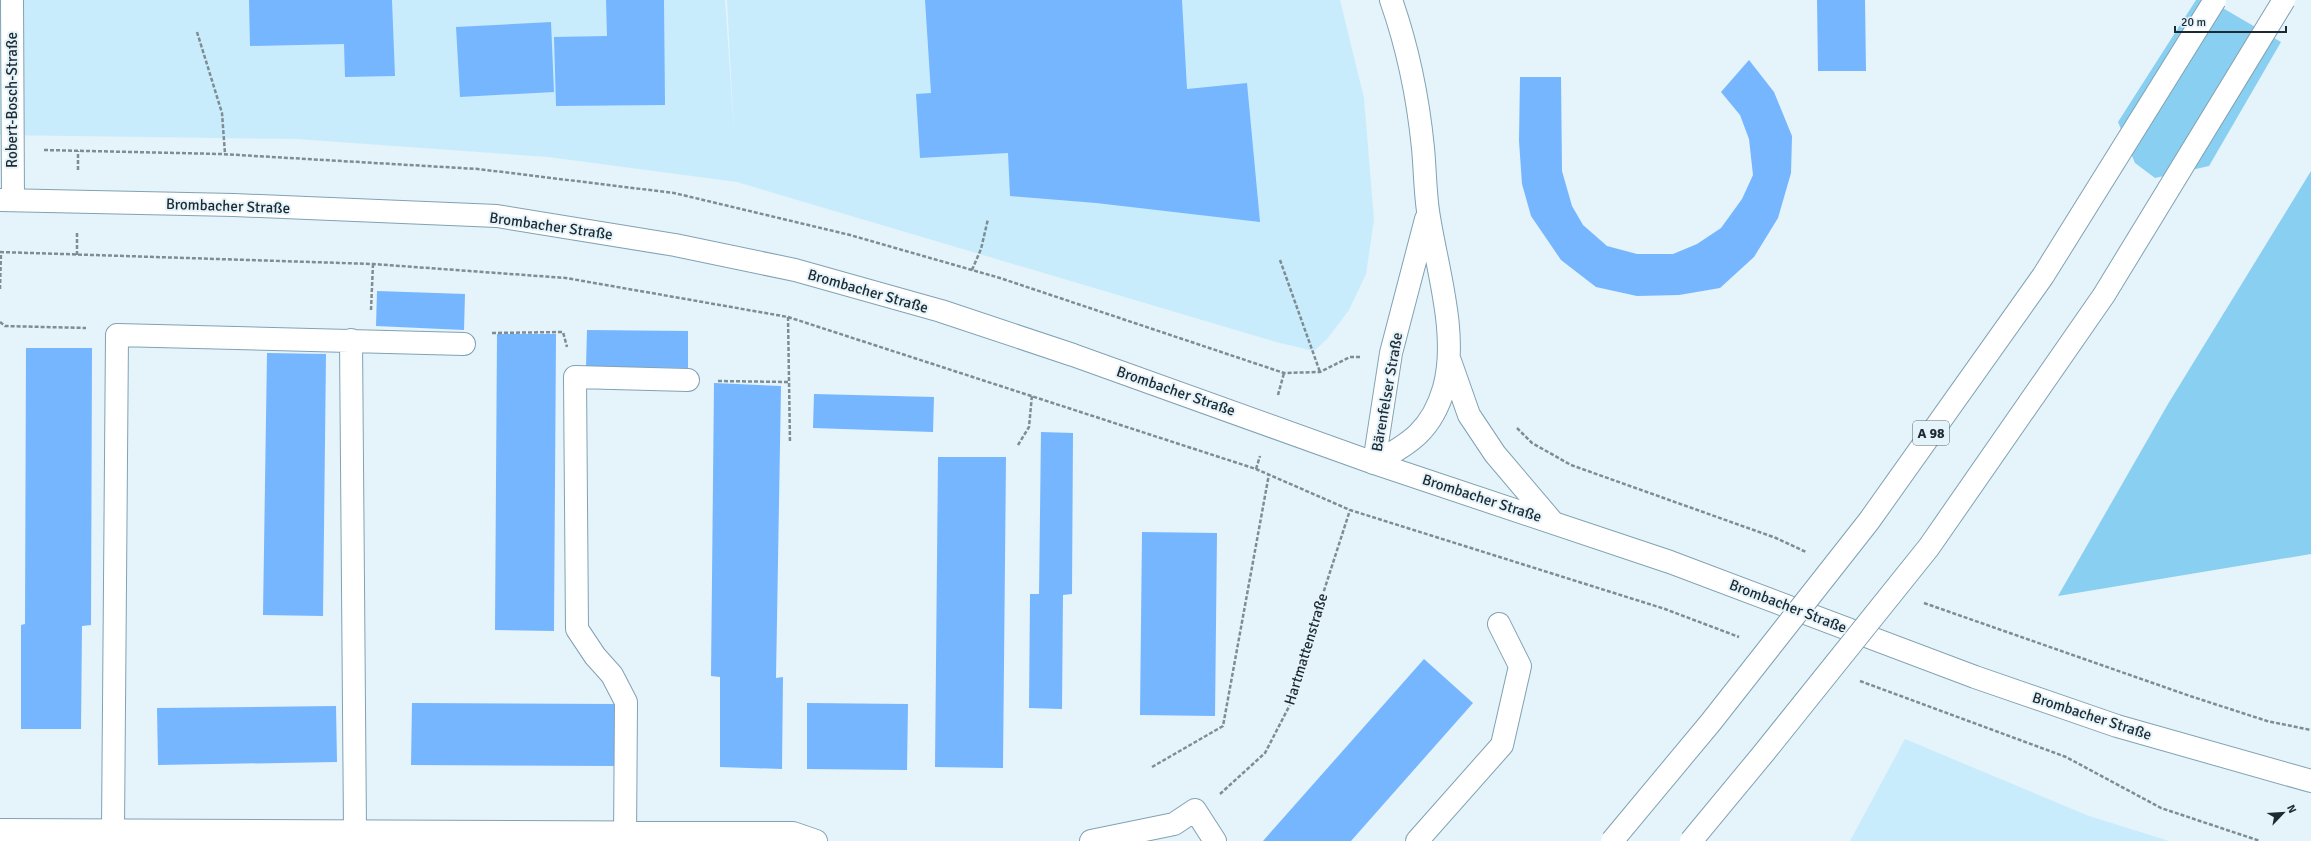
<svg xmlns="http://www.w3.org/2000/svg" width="2311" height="841" viewBox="0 0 2311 841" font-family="Signika,sans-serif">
<rect width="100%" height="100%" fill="#e5f3fa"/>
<path fill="#c9ecfd" d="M0,0H725L734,131L727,0H1340L1364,98L1374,220L1366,274L1349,310L1327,339L1314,351L1276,342L737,182L548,157L297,139L0,135Z
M1905,739L2089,816L2169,841H1850Z"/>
<path fill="#89cff1" d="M2196,0H2209L2281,42L2209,166L2155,178L2135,163L2118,122Z
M2311,171V554L2058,596L2168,404Z"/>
<path fill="#76b6ff" d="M249,0H392L395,76L345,77L344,44L250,46Z
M606,0H664L665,105L556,106L554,37L607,36Z
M925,0H1182L1187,89L1247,83L1260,222L1096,203L1010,196L1008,153L920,158L916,94L931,93Z
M1817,0H1865L1866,71H1818Z
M551,22L554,92L460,97L456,27Z
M1749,60L1774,92L1792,136L1791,173L1778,218L1754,257L1720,288L1679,295L1637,296L1596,287L1561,260L1531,216L1522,184L1519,141L1520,77H1561L1562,171L1572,206L1583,225L1607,246L1637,254H1673L1697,244L1721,228L1742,199L1753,175L1749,139L1740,115L1721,92Z
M377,291L465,294L464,330L376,326Z
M587,330L688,331V368L586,367Z
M497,334H556L554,631L495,630Z
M26,348H92L91,625L82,626L81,729H21V625L25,624Z
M267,353L326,354L323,616L263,615Z
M714,383L781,386L776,678L783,677L782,769L720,767V677L711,676Z
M814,394L934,397L933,432L813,428Z
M1041,432L1073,433L1072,594L1063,595L1062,709L1029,708L1030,594H1039Z
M938,457H1006L1003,768L935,767Z
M1142,532L1217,533L1215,716L1140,715Z
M1424,659L1473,703L1351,841H1263Z
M412,703L615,704L614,766L411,765Z
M807,703L908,704L907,770L807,769Z
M336,706L337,762L158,765L157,708Z"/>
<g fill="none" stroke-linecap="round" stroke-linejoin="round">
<defs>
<path id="minor" d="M12,0L13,200
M351,340L355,831
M1450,361L1469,415L1495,454L1551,520
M1374,463C1410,444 1432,430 1444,388C1459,334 1436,266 1428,211C1425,190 1425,169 1423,148C1418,98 1408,48 1391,0
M1374,463L1391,353L1426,219
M0,830L793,833L816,841
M113,830L117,335L464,344
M625,841L626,702L612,675L595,656L577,629L575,377L688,380
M1091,841L1174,824L1195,810L1215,841
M1417,841L1502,745L1520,666L1499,624"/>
<path id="major" d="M0,200L234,205L497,216L675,245L795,270L941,311L1073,355L1374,463L1670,562L1975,677L2117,726L2311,781"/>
</defs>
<use href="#minor" stroke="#80a2b3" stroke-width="24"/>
<use href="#major" stroke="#80a2b3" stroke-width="24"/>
<path stroke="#7e8c93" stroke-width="2.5" stroke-dasharray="4 2" stroke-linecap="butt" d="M197,32L222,113L225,154
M44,150L221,154L478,169L674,193L850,235L1000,278L1284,373L1320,372L1350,357H1360
M78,170V151
M0,252L373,264L566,278L788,317L1256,469L1350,510L1665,609L1739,637
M77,255V233
M1280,260L1320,372
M972,270L981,249L988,219
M0,289L1,253
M371,310L373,264
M788,317L790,443
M0,322L5,326L86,328
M492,333L563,332L567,347
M718,381L788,382
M1278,395L1284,373
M1517,428L1532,443L1571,465L1776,538L1806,552
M1018,445L1029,427L1032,395
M1256,469L1260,456
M1924,603L2190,696L2267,721L2311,730
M1860,681L2066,757L2161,808L2260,841
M1152,767L1223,726L1269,474
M1220,794L1265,753L1294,697L1311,631L1350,510"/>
<use href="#minor" stroke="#fff" stroke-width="22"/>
<use href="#major" stroke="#fff" stroke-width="22"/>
<defs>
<path id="highway-bridge" d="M1612,841L1711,722L1869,521L2043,276L2215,0
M1691,841L1763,754L1929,547L2104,295L2284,0"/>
</defs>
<use href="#highway-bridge" stroke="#80a2b3" stroke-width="24" stroke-linecap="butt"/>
<use href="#highway-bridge" stroke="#fff" stroke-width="22"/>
</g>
<g text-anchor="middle" stroke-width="4" stroke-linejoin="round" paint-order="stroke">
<rect fill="#e5f3fa" stroke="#59666d" stroke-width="1" x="1913" y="421" width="36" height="24" rx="3"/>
<g font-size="14" font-weight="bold" fill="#1d2a31">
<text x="1931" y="438">A 98</text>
</g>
<g font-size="15" fill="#1d2a31" stroke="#e5f3fa">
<text transform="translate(12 100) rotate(-90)" y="5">Robert-Bosch-Straße</text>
<text transform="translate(228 206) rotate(2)" y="5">Brombacher Straße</text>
<text transform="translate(551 226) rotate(8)" y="5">Brombacher Straße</text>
<text transform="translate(868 291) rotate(16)" y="5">Brombacher Straße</text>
<text transform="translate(1176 391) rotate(19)" y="5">Brombacher Straße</text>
<text transform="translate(1387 392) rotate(-80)" y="5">Bärenfelser Straße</text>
<text transform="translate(1482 498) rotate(18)" y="5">Brombacher Straße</text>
<text transform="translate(1788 606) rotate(21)" y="5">Brombacher Straße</text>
<text transform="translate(1306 649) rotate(-73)" y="5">Hartmattenstraße</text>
<text transform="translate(2092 716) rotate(18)" y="5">Brombacher Straße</text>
</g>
</g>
<g transform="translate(2283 813) rotate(65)" stroke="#e5f3fa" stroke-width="3" paint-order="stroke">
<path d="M0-3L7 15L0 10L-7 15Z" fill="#1d2a31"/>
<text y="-6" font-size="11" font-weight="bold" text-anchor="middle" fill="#1d2a31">N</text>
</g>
<path d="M2175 26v6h111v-6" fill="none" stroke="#1d2a31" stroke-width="2"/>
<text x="2181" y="26" font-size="12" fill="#1d2a31" stroke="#e5f3fa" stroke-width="3" paint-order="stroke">20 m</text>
</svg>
